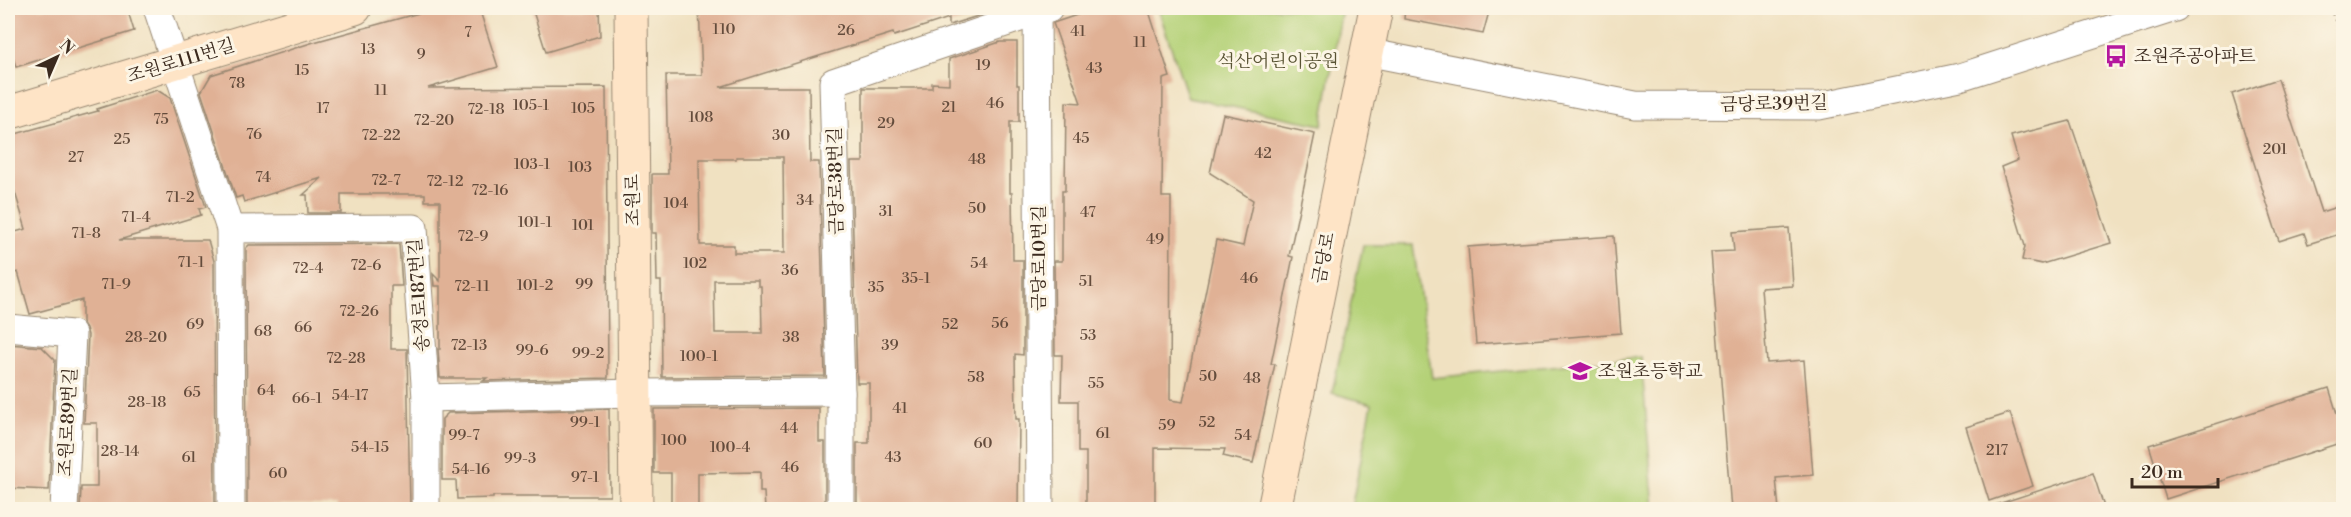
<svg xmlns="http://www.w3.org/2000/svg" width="2351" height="517" viewBox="0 0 2351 517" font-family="'Libre Bodoni','Noto Serif KR',serif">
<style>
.green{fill:#b4d177;stroke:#787e4a;stroke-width:1.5}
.building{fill:#e0b195;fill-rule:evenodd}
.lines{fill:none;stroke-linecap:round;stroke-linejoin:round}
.street-casing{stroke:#968670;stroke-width:29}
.secondary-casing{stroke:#968670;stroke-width:35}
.path{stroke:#968670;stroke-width:4;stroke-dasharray:1.5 4.5;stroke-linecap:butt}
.street{stroke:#fff;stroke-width:27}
.secondary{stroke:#fee4c6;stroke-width:33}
.labels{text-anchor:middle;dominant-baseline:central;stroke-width:6;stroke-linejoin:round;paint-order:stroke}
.number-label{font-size:15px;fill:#644c3c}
.poi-label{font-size:18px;fill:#3b2a1e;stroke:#fcf5e5;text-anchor:start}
.street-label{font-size:18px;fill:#3b2a1e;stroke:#fcf5e5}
.park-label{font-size:18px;fill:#595434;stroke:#fcf5e5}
</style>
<rect width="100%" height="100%" fill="#fcf5e5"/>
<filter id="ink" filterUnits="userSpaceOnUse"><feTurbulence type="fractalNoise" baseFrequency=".0167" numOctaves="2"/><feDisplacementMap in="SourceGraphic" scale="12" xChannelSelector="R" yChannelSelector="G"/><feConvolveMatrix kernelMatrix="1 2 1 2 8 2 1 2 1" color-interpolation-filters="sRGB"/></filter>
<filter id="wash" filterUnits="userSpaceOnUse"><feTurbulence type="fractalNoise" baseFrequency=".008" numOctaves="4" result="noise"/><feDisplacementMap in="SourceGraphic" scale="24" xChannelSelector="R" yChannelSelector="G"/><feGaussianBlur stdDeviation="1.35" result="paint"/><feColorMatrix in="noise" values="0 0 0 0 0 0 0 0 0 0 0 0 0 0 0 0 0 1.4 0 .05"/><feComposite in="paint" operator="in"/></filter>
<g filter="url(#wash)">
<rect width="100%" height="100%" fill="#f0e1c1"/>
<g class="green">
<polygon points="1158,8 1342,8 1322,125 1188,98"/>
<polygon points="1363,245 1413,245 1432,378 1641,357 1654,509 1351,509 1372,404 1332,393"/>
</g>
<g id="blocks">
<g class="building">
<polygon points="8,8 127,8 134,31 16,67 8,41"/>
<polygon points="437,8 479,8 498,67 428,88 606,87 608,378 483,381 487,378 440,378 438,349 440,349 440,286 434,286 433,274 440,281 440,201 425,201 425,194 341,194 341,213 308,213 307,195 303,195 322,178 244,202 242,196 236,198 201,92 211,75 314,42"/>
<polygon points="532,8 599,8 600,36 546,52"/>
<path d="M699 8H978L981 15 949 25V18L894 36 893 33 720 87H809L810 162H819L825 376 662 377 661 281H657L656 233H652V174H668L666 75H702ZM736 157H783L784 253H734V245H700L699 159H736ZM714 280H758V286H761L762 333H715Z"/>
<polygon points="1098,8 1148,8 1170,77 1163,79 1162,197 1171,197 1170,400 1183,402 1216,240 1243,246 1253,200 1210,173 1223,114 1315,134 1289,256 1293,257 1271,364 1275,364 1253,463 1223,456 1225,449 1155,448 1155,510 1086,510 1086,452 1078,452 1078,401 1061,401 1062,355 1055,355 1054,261 1062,261 1062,191 1065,191 1066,102 1081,103 1053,23"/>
<polygon points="1405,8 1490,8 1483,34 1404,19"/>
<polygon points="1000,42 1017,42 1017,85 1019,85 1019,122 1010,122 1010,193 1012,193 1013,260 1023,260 1023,355 1015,354 1016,419 1019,419 1018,510 857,510 857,443 869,443 869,383 857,383 851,162 863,162 863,88 932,88 932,83 949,84 949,59"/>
<polygon points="2278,79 2321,212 2343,205 2343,233 2308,244 2304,233 2279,241 2232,94"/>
<polygon points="157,90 170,98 206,207 199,209 201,215 119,240 208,240 214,261 215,510 80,510 81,487 97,487 97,423 84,423 88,335 86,328 82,322 82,300 30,314 18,272 8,275 8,234 26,229 8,169 8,136 98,111 97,109"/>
<polygon points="2070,121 2111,243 2042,264 2022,260 2025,246 2001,167 2018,160 2011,136"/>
<polygon points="1789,228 1793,286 1761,288 1767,363 1804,360 1813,475 1776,478 1779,510 1731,510 1711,252 1734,251 1732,232"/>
<polygon points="1614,236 1621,333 1476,344 1468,247"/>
<polygon points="399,244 402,286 391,286 391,349 407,349 410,508 337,509 337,505 247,505 246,248 249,245"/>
<polygon points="8,344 42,347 55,360 49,490 8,488"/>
<polygon points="2329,388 2343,433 2343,442 2166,499 2149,445"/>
<polygon points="819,408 819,442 825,442 825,510 765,510 764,492 760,492 760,472 698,473 698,510 671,510 671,473 654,473 654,409"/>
<polygon points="609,409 610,496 493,496 493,498 457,499 456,480 442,480 442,419 448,413"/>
<polygon points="2010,413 2033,486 1989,501 1966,427"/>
<polygon points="2093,473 2105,510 1996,510 1995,505"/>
</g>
</g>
</g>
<g filter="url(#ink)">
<use href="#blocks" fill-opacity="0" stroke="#968670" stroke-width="1.5"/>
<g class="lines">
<g class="street-casing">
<g id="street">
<polyline points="157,8 230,229 231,510"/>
<polyline points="1037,8 1040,510"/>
<polyline points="1366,52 1635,105 1819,106 1960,77 2175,8"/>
<polyline points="230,229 414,228 426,398 426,510"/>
<polyline points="8,328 72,334 64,510"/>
<polyline points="426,398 635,393 841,392"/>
<polyline points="841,510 841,392 833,82 1049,8"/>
</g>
</g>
<g class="secondary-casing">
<g id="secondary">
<polyline points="631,8 636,510"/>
<polyline points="8,113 355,8"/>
<polyline points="1274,510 1376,8"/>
</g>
</g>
<polyline class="path" points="2331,8 2344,41"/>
<use href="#street" class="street"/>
<use href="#secondary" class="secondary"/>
</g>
</g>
<defs>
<g id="bus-bare" transform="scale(1.8)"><path d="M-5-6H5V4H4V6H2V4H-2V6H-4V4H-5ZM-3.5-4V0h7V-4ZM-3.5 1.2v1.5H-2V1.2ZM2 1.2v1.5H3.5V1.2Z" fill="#b5179e" stroke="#fcf5e5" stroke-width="2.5" paint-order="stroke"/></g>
<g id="school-bare" transform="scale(1.8)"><path d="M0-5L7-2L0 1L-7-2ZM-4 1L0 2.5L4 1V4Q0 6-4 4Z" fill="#b5179e" stroke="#fcf5e5" stroke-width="2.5" paint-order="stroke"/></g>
</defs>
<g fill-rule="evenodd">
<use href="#bus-bare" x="2116" y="56"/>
<use href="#school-bare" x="1580" y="371"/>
</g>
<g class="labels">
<g class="number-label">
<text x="724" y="29">110</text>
<text x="846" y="30">26</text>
<text x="1078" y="31">41</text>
<text x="468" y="32">7</text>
<text x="1140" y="42">11</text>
<text x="368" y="49">13</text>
<text x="421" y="54">9</text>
<text x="983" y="65">19</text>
<text x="1094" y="68">43</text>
<text x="302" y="70">15</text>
<text x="237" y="83">78</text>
<text x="381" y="90">11</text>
<text x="995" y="103">46</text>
<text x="531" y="105">105-1</text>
<text x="949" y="107">21</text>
<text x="323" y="108">17</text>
<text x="583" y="108">105</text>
<text x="486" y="109">72-18</text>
<text x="701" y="117">108</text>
<text x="161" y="119">75</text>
<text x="434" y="120">72-20</text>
<text x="886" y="123">29</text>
<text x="254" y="134">76</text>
<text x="381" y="135">72-22</text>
<text x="781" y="135">30</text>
<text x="1081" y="138">45</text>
<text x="122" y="139">25</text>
<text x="2275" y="149">201</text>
<text x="1263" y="153">42</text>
<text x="76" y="157">27</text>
<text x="977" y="159">48</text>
<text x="532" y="164">103-1</text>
<text x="580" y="167">103</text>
<text x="263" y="177">74</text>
<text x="386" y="180">72-7</text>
<text x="445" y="181">72-12</text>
<text x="490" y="190">72-16</text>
<text x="180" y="197">71-2</text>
<text x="805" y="200">34</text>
<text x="676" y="203">104</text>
<text x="977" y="208">50</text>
<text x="886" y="211">31</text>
<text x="1088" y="212">47</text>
<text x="136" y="217">71-4</text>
<text x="535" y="222">101-1</text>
<text x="583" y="225">101</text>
<text x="86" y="233">71-8</text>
<text x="473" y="236">72-9</text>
<text x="1155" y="239">49</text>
<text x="191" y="262">71-1</text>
<text x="695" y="263">102</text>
<text x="979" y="263">54</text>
<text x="366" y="265">72-6</text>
<text x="308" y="268">72-4</text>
<text x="790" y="270">36</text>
<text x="916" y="278">35-1</text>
<text x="1249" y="278">46</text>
<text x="1086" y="281">51</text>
<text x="116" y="284">71-9</text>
<text x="584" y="284">99</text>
<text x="535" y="285">101-2</text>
<text x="472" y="286">72-11</text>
<text x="876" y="287">35</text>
<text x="359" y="311">72-26</text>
<text x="1000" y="323">56</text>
<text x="195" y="324">69</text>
<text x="950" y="324">52</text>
<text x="303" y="327">66</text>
<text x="263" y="331">68</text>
<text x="1088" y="335">53</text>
<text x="146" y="337">28-20</text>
<text x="791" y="337">38</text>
<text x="469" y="345">72-13</text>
<text x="890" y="345">39</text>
<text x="532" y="350">99-6</text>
<text x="588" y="353">99-2</text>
<text x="699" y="356">100-1</text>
<text x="346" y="358">72-28</text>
<text x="1208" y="376">50</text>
<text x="976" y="377">58</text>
<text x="1252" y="378">48</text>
<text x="1096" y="383">55</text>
<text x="266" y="390">64</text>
<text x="192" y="392">65</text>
<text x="350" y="395">54-17</text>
<text x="307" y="398">66-1</text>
<text x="147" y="402">28-18</text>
<text x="900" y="408">41</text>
<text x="585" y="422">99-1</text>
<text x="1207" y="422">52</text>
<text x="1167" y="425">59</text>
<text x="789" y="428">44</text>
<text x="1103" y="433">61</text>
<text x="464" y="435">99-7</text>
<text x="1243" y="435">54</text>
<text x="674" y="440">100</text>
<text x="983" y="443">60</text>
<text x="370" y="447">54-15</text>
<text x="730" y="447">100-4</text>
<text x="1997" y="450">217</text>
<text x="120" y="451">28-14</text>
<text x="189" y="457">61</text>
<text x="893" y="457">43</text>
<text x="520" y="458">99-3</text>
<text x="790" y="467">46</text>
<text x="471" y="469">54-16</text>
<text x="278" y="473">60</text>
<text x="585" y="477">97-1</text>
</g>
<g class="poi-label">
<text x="2134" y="56">조원주공아파트</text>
<text x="1598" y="371">조원초등학교</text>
</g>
<g class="street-label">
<text transform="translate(181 61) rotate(-17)">조원로111번길</text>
<text transform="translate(1774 104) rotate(-1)">금당로39번길</text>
<text transform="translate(836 181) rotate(-91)">금당로38번길</text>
<text transform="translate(633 200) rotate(-91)">조원로</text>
<text transform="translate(1039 258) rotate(-90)">금당로10번길</text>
<text transform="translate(1324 258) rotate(-79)">금당로</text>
<text transform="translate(419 295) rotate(-94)">송정로187번길</text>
<text transform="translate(68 422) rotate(-87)">조원로89번길</text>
</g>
<g class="park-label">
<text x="1278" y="61">석산어린이공원</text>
</g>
</g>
<rect width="2351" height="517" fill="none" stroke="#fcf5e5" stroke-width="30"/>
<g transform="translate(57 57) rotate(44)" stroke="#fcf5e5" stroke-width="4.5" paint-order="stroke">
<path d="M0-4.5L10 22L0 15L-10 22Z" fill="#3b2a1e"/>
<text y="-9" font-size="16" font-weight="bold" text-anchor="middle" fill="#3b2a1e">N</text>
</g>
<path d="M2132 478v9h86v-9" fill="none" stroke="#3b2a1e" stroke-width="3"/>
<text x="2141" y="478" font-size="18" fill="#3b2a1e" stroke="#fcf5e5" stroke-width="4.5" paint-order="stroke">20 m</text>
</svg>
